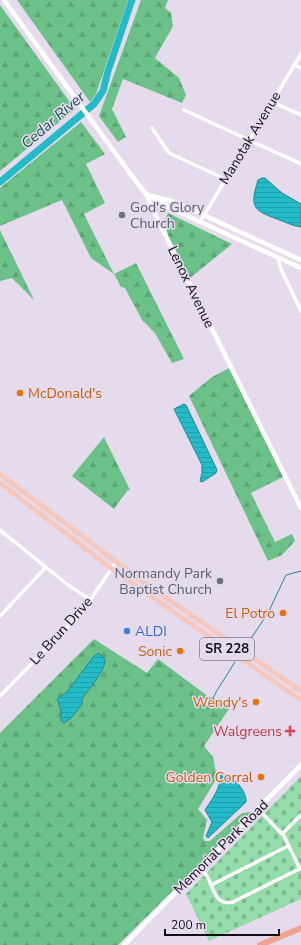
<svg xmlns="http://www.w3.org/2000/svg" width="301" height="945" viewBox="0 0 301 945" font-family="'Nunito Sans',sans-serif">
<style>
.forest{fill:url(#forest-firs);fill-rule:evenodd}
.cemetery{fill:url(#cemetery-stones)}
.water{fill:url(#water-rules);stroke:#1f8893}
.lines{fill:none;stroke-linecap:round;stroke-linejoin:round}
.stream{stroke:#1f8893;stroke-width:1}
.river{stroke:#24bbc9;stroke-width:7}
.street{stroke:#fff;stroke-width:3.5}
.secondary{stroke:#fff;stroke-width:4.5}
.primary{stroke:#f6c8bd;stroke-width:5}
.highway{stroke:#f0a391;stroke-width:6}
.worship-dot{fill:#6b7280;stroke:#e5dbed;stroke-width:1.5}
.food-dot{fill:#e8710a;stroke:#e5dbed;stroke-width:1.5}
.shop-dot{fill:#3f7fe0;stroke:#e5dbed;stroke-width:1.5}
.health-dot{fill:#e0444e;stroke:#e5dbed;stroke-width:1.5}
.labels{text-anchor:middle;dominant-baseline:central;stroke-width:3;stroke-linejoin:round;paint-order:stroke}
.shield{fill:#e5dbed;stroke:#524d56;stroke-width:1}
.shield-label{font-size:13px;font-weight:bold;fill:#131015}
.street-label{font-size:14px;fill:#131015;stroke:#e5dbed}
.worship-label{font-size:14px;fill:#5b616d;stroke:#e5dbed;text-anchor:start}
.food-label{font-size:14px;fill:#c56008;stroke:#e5dbed;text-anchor:end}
.shop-label{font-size:14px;fill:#366cbe;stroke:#e5dbed;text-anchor:start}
.health-label{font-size:14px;fill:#be3a42;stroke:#e5dbed;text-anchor:end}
.water-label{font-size:15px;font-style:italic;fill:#165157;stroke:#e5dbed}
</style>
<defs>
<pattern id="forest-firs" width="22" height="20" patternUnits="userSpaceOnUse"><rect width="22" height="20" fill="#6cc188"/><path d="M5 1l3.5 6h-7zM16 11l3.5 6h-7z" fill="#5da574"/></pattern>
<pattern id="cemetery-stones" width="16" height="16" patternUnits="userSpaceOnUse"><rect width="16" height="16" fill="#94ddaa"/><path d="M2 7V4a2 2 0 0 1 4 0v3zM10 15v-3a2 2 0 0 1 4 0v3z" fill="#7fbd91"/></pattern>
<pattern id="water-rules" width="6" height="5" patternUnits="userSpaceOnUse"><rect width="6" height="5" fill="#24bbc9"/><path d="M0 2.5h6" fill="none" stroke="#20a0ac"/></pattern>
</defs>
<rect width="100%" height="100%" fill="#e5dbed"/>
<g class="forest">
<polygon points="17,0 128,0 96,94 90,102"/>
<polygon points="141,0 168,0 165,8 171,13 173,26 155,58 179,78 186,95 182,103 123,79 112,109 126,137 118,142 99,116"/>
<polygon points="0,5 75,109 0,171"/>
<polygon points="81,122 105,154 86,164 105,203 84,214 114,274 136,263 184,359 172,363 155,333 142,320 125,288 121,287 114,274 91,258 62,200 0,226 0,188"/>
<polygon points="168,213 232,244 190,278 168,236 165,221"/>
<polygon points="0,230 34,300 12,278 0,281"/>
<polygon points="229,368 283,477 251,493 275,542 292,534 295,541 282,555 268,561 189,396 212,377"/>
<polygon points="104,437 130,490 127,491 114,509 72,476"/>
<path d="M94 639 147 673 158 659 209 697 214 698 229 709 204 746 213 757 217 778 198 809 207 820 203 838 205 841H210L242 813 252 812 118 945H0V733ZM104 667 82 699 61 721V710L57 699Z"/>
</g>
<polygon class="cemetery" points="301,776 301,899 209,941 186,894"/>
<g class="water">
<path d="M262 178H265L282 193 301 204V227C293 226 285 222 277 219 252 210 250 206 258 180Z"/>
<polygon points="184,404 186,405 217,470 216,473 202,482 200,481 202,473 202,465 174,409"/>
<path d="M98 653C101 655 104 657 105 660 106 670 87 691 82 699V704L72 717 64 723 61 721V710L57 699 67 692 94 656Z"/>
<path d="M221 774C232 774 247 791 246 802L208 838 206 836 212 822 205 810C212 800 221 787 221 774Z"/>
</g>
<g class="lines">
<g class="stream">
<polyline points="246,646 268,613 286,575 301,571"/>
<polyline points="208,709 216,692 235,662"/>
</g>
<polyline class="river" points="0,182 94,104 103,91 108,71 132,0"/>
<g class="street">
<polyline points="294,65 301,68"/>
<polyline points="272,102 301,115"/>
<polyline points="184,110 301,164"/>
<polyline points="152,128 169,153 225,179"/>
<polyline points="200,222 301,54"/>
<polyline points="278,257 280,267 301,311"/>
<polyline points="0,530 68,585 91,600"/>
<polyline points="0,616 46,567"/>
<polyline points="0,696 82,612 116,562"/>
<polyline points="258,809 284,836 300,869"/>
<polyline points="282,834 301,815"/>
<path d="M200 868C203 871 206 874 208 878 214 890 216 906 233 902L301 868"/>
<polyline points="211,885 288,846"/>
</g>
<g class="secondary">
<polyline points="4,0 129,172 146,194 153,210 301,508"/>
<polyline points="146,194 172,209 301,268"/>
<polyline points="152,196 175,202 301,260"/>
<polyline points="124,945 301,765"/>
</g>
<g class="primary">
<polyline points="0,474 139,579 301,691"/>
<polyline points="0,483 112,569 301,700"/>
</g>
<polyline class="highway" points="260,945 301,928"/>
</g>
<g class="worship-dot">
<circle cx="122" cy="215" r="4"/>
<circle cx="220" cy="581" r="4"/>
</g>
<g class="food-dot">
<circle cx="20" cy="393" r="4"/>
<circle cx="283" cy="613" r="4"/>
<circle cx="180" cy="651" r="4"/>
<circle cx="256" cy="702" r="4"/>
<circle cx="261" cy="777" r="4"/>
</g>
<circle class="shop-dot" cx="127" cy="631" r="4"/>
<path class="health-dot" d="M288 725h4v4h4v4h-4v4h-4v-4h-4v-4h4z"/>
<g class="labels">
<rect class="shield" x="200" y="638" width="54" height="22" rx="3"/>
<g class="shield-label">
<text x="227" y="649">SR 228</text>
</g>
<g class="street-label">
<text transform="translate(250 138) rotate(-59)">Manotak Avenue</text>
<text transform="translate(191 287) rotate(64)">Lenox Avenue</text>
<text transform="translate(61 631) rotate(-48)">Le Brun Drive</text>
<text transform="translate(221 847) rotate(-45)">Memorial Park Road</text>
</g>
<g class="worship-label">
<text x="130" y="207">God's Glory<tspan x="130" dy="16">Church</tspan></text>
<text x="212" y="573" text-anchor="end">Normandy Park<tspan x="212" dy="16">Baptist Church</tspan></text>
</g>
<g class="food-label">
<text x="28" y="393" text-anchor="start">McDonald's</text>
<text x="275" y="613">El Potro</text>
<text x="172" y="651">Sonic</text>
<text x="248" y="702">Wendy's</text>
<text x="253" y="777">Golden Corral</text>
</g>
<g class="shop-label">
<text x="135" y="631">ALDI</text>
</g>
<g class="health-label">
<text x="282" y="731">Walgreens</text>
</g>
<g class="water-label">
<text transform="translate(53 120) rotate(-41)">Cedar River</text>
</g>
</g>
<path d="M165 929v6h114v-6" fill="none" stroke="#131015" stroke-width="2"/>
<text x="171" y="929" font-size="12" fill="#131015" stroke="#e5dbed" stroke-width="3" paint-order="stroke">200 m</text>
</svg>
